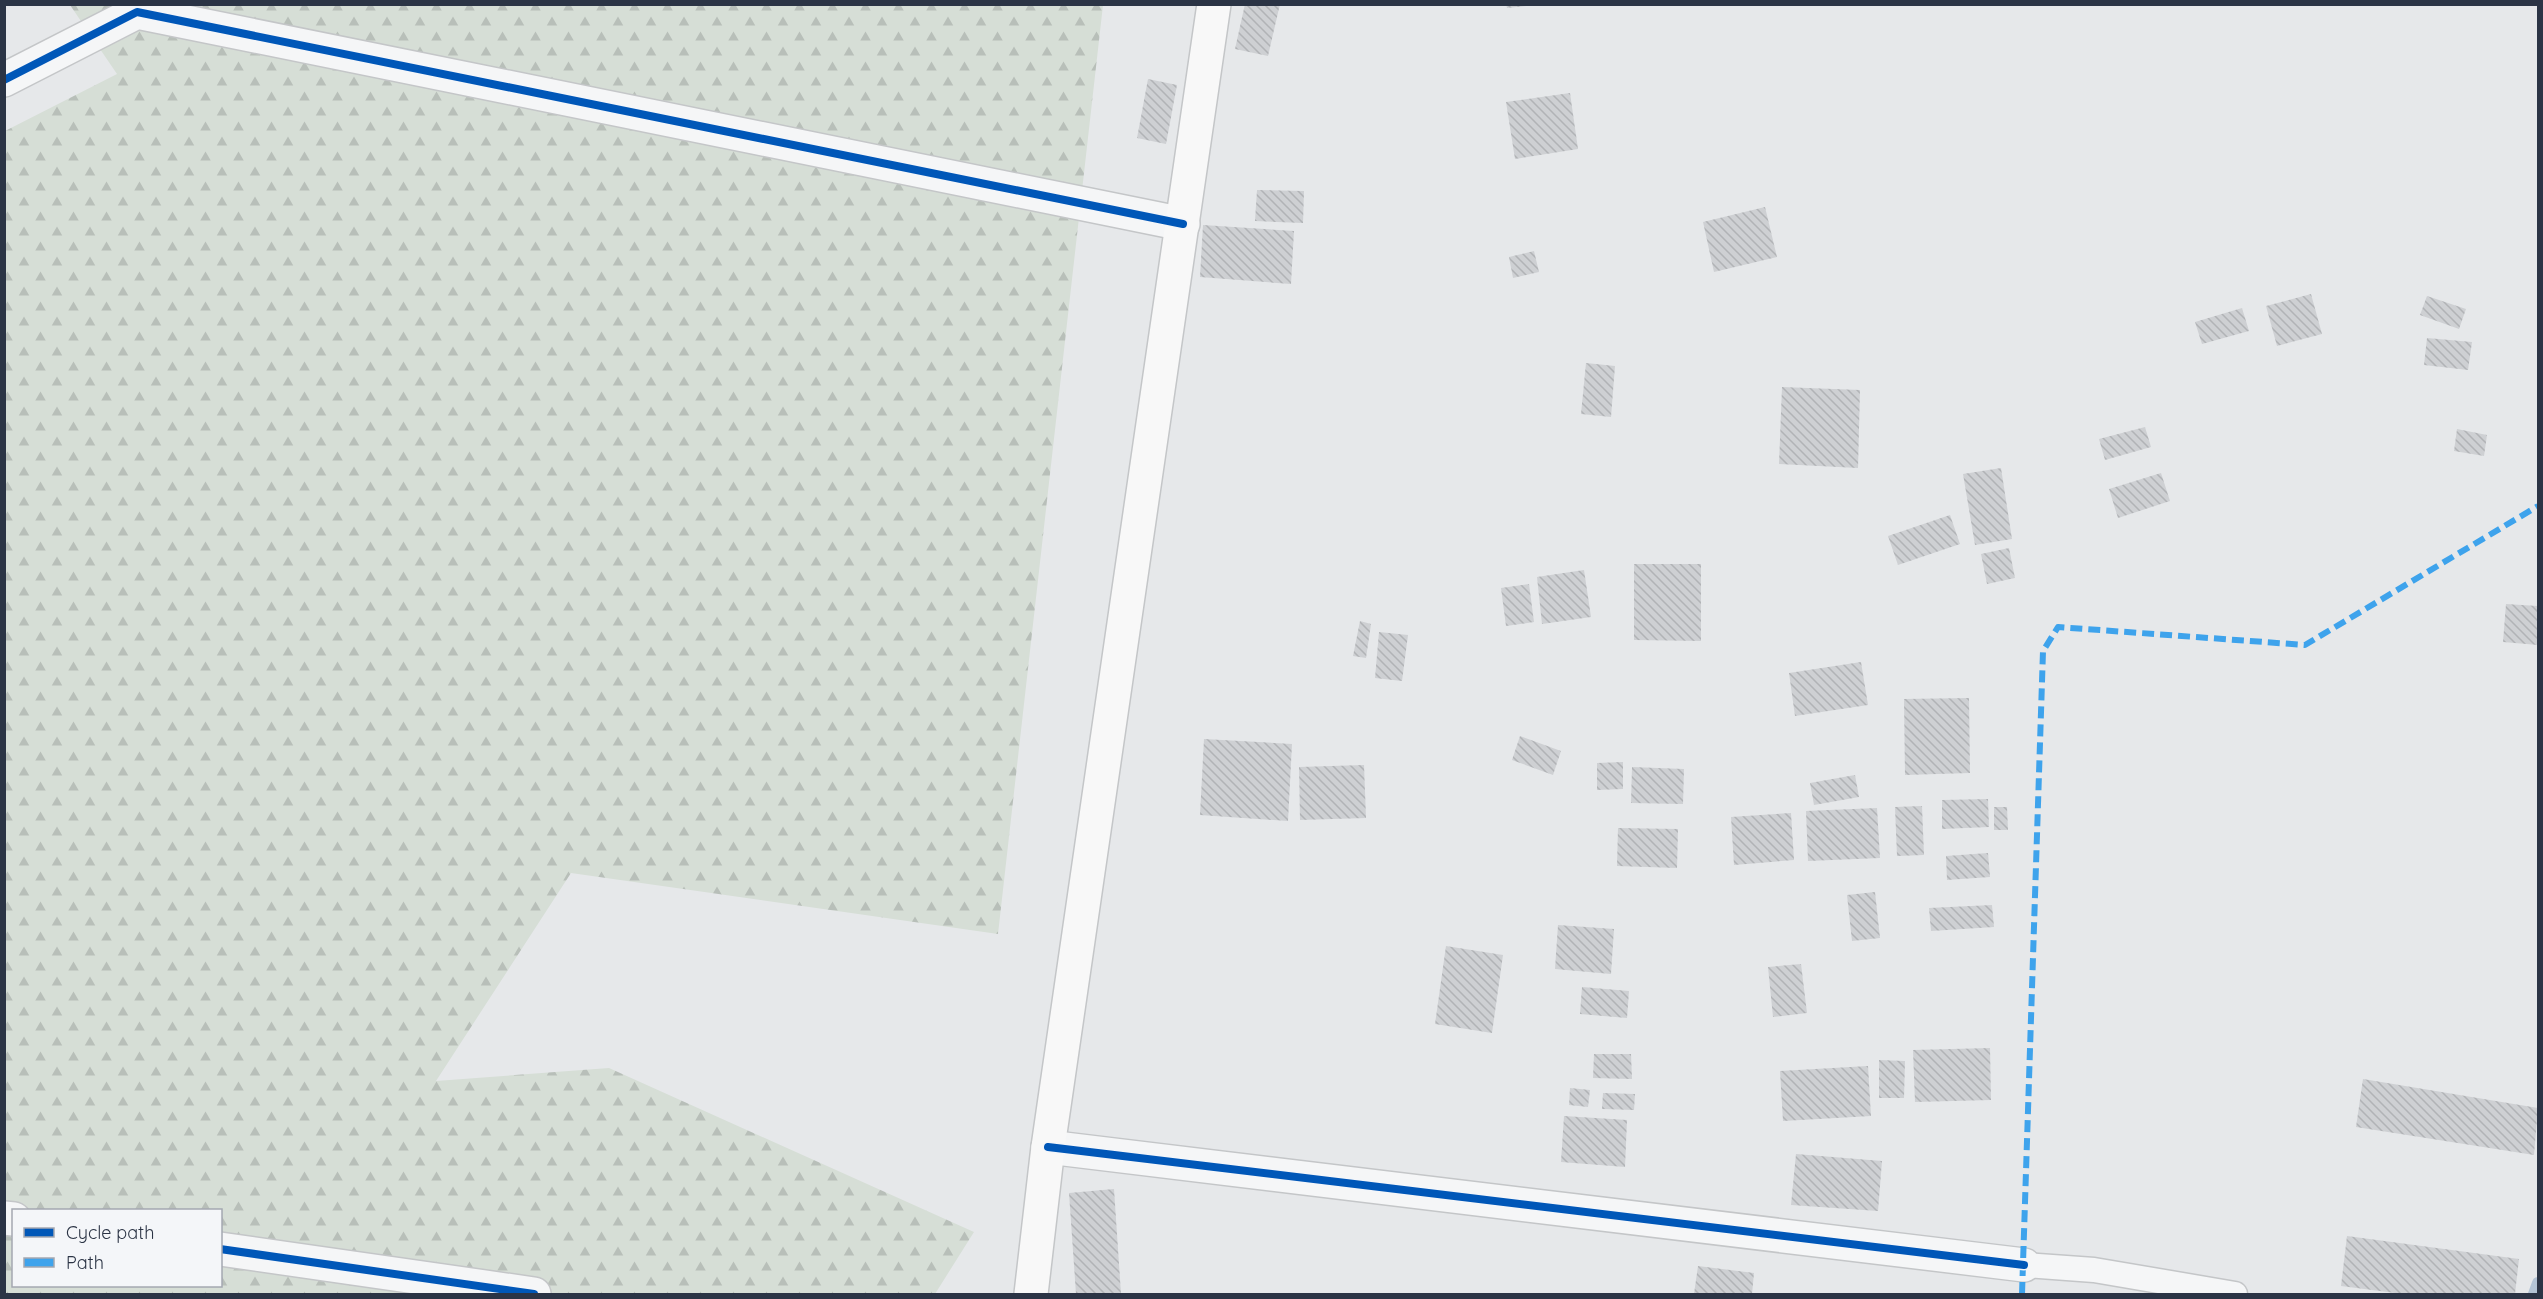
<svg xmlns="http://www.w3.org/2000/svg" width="2543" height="1299" viewBox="0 0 2543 1299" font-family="Quicksand,sans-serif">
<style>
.forest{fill:url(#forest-firs);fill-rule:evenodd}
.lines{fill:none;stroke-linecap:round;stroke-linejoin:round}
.stream{stroke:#b4c4d5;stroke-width:12}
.building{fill:url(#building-back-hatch)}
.lane-casing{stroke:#c4c6c8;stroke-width:27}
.street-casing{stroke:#c4c6c8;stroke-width:36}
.secondary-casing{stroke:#c4c6c8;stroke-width:36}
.lane{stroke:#f5f6f7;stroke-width:24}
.street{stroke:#f5f6f7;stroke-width:33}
.secondary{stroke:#f8f8f8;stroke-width:33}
.quiet{stroke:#3ea3ec;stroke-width:6;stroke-dasharray:12 6;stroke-linecap:butt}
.cycleway-casing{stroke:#f4f6f9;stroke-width:11}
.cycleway{stroke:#0057b8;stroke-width:8}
</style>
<defs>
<pattern id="forest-firs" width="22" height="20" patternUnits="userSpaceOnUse" patternTransform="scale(1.5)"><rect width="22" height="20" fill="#d6ded6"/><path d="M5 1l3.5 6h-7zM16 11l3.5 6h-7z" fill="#b8bfb9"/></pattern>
<pattern id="building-back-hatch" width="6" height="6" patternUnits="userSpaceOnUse" patternTransform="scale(1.5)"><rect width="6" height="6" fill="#ced0d3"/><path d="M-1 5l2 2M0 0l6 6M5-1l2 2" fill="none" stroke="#b1b3b6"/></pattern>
</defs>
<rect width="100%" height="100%" fill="#e6e8ea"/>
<path class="forest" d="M70 5H1103L998 934 571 873 436 1081 609 1068 974 1232 935 1294H5V131L117 74ZM14 1210H220V1286H14Z"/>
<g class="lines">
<polyline class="stream" points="2534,1294 2538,1283"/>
</g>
<g class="building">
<polygon points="1245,4 1280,4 1268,56 1235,49"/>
<polygon points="1506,4 1525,4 1526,6 1507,8"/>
<polygon points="1148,79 1177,85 1166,144 1137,138"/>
<polygon points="1570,93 1578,149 1515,159 1506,102"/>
<polygon points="1257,190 1304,191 1303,223 1255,221"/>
<polygon points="1765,207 1777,257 1714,272 1703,222"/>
<polygon points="1203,225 1294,231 1291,284 1200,277"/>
<polygon points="1534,251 1539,272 1513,278 1509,257"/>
<polygon points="2311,294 2322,334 2277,346 2266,306"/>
<polygon points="2427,296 2466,309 2459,329 2420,315"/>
<polygon points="2242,308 2249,331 2202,344 2195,322"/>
<polygon points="2427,338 2472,342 2468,370 2424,365"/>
<polygon points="1586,363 1615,366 1611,417 1581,414"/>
<polygon points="1782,387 1860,390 1858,468 1779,464"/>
<polygon points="2145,427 2151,447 2105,460 2099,439"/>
<polygon points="2457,429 2487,435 2484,456 2454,451"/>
<polygon points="2001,468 2012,539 1975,545 1963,474"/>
<polygon points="2161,473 2170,501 2118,518 2109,489"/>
<polygon points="1950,515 1960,544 1898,565 1888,536"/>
<polygon points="2009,548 2015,578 1987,584 1981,554"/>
<polygon points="1634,564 1701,564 1701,641 1634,640"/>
<polygon points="1584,570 1591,617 1542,624 1537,577"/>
<polygon points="1529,584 1534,622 1506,626 1501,588"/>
<polygon points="2506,604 2538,606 2538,645 2503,642"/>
<polygon points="1360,621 1371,624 1366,658 1353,656"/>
<polygon points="1379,632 1408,635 1402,681 1375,678"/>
<polygon points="1861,662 1868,705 1795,716 1789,673"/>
<polygon points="1969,698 1970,773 1905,775 1904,699"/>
<polygon points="1520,736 1561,751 1553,775 1512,760"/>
<polygon points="1204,739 1292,744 1288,821 1200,815"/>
<polygon points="1623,762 1623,789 1597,790 1597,763"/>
<polygon points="1364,765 1366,818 1300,820 1299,767"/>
<polygon points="1632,767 1684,769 1683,804 1631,803"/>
<polygon points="1855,775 1859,797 1814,805 1810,783"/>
<polygon points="1988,799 1989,827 1942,829 1942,800"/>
<polygon points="1922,806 1924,855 1897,856 1895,807"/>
<polygon points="1994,807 2007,807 2008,830 1994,830"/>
<polygon points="1877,808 1880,858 1808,861 1806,811"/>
<polygon points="1791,813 1794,860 1734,865 1731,817"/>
<polygon points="1618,828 1678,829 1677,868 1617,866"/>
<polygon points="1988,853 1990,877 1947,880 1946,856"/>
<polygon points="1875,892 1880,938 1852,941 1847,895"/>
<polygon points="1992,905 1994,927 1931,931 1929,908"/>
<polygon points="1558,925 1614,929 1611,974 1555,969"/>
<polygon points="1446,946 1503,955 1492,1033 1435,1024"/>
<polygon points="1801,964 1807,1013 1773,1017 1768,967"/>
<polygon points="1582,987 1629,991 1627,1018 1580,1014"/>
<polygon points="1990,1048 1991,1100 1915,1102 1913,1050"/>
<polygon points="1594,1054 1631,1054 1632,1079 1593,1078"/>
<polygon points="1879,1060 1905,1061 1904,1098 1879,1098"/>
<polygon points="1868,1066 1871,1116 1783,1121 1780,1071"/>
<polygon points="2363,1079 2538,1108 2534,1155 2356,1127"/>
<polygon points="1570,1088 1590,1090 1588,1107 1569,1105"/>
<polygon points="1603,1093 1635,1094 1634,1110 1602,1109"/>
<polygon points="1564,1116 1627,1120 1625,1167 1561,1162"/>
<polygon points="1796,1154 1882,1161 1878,1211 1791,1205"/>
<polygon points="1114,1189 1121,1294 1076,1294 1069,1193"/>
<polygon points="2347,1236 2519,1259 2515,1294 2403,1294 2341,1286"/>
<polygon points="1698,1266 1754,1273 1752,1294 1694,1294"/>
</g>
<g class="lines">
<g class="lane-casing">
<polyline id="lane" points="2024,1265 2094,1270 2235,1294"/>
</g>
<g class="street-casing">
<g id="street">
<polyline points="4,80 137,12 1183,224"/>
<polyline points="1048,1147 2024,1265"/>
<polyline points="4,1218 14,1219"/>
<polyline points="220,1249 534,1294"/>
</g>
</g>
<g class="secondary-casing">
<polyline id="secondary" points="1031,1294 1048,1147 1214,4"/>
</g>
<use href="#lane" class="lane"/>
<use href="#street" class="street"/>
<use href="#secondary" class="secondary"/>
<polyline class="quiet" points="2022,1294 2043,651 2058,627 2305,645 2538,506"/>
<g class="cycleway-casing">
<g id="cycleway">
<polyline points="4,80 137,12 1183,224"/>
<polyline points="1048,1147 2024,1265"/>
<polyline points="220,1249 534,1294"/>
</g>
</g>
<use href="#cycleway" class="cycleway"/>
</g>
<rect width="2543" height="1299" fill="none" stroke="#2b3445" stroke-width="12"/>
<rect x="12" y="1209" width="210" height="78" fill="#f4f6f9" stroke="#a4a8b1" stroke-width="1.5"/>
<rect x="24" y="1228" width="30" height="9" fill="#0057b8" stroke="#a4a8b1" stroke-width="1.5"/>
<text x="66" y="1239" font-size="18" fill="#2b3445">Cycle path</text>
<rect x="24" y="1258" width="30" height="9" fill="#3ea3ec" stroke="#a4a8b1" stroke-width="1.5"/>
<text x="66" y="1269" font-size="18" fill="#2b3445">Path</text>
</svg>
